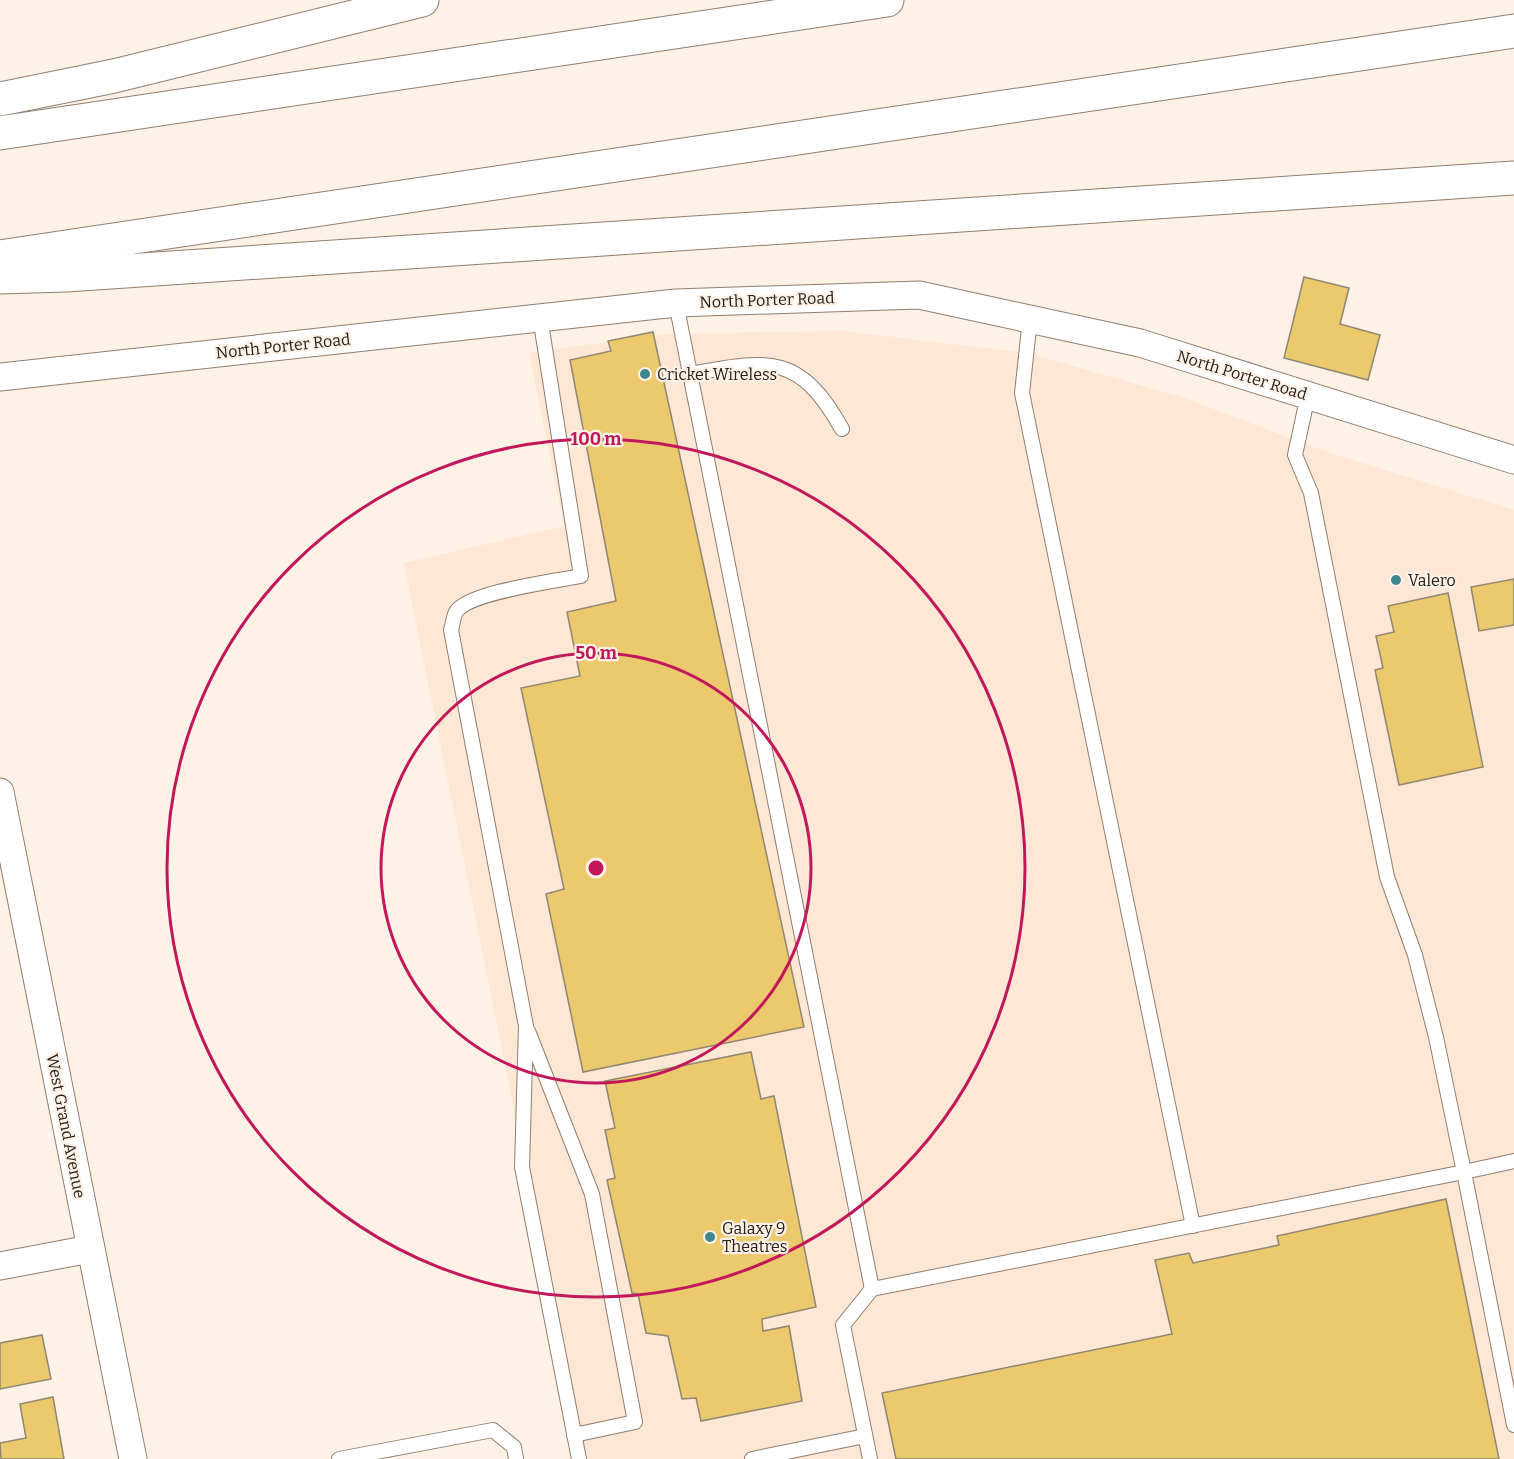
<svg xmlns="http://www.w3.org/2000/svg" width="1514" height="1459" viewBox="0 0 1514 1459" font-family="Bitter,serif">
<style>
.built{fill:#fee7d5}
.building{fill:#ebc96c;stroke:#8f8771;stroke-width:1.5}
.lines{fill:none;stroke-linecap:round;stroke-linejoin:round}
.lane-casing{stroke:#917d6d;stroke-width:16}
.street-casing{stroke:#917d6d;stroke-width:29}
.highway-casing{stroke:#917d6d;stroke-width:35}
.lane{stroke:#fff;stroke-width:14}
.street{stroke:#fff;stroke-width:27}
.highway{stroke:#fff;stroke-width:33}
.ring{fill:none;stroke:#c2185b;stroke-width:3}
.poi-dot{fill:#3f878c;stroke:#fef1e6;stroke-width:2}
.labels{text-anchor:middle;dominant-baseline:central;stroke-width:4.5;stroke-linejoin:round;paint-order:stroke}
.street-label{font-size:16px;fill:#28201a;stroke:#fef1e6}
.poi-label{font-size:16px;fill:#28201a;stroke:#fef1e6;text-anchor:start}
.centre{fill:#c2185b;stroke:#fef1e6;stroke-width:3}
.ring-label{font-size:18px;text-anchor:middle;font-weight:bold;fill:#c2185b;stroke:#fef1e6;stroke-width:4.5;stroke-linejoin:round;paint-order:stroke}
</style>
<rect width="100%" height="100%" fill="#fef1e6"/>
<polygon class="built" points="842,331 1027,353 1185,398 1324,451 1514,510 1514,1459 574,1459 511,1095 404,563 564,526 529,353 664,334"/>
<g class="building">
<polygon points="1304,277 1349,288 1340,324 1380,335 1368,380 1284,358"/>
<polygon points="653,332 804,1027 583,1072 546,894 564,889 521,688 580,676 567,612 616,601 570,360 611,351 608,341"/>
<polygon points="1514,579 1514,625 1479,631 1471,587"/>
<polygon points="1448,593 1483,767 1399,785 1375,670 1383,668 1376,636 1394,632 1388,606"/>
<polygon points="751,1052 761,1099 774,1096 816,1307 762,1319 763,1331 789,1326 802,1401 701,1421 696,1398 682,1399 668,1336 646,1333 638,1294 632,1293 607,1180 615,1178 605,1130 615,1128 605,1081"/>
<polygon points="1446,1199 1499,1459 896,1459 882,1393 1172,1334 1155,1260 1189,1253 1193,1263 1279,1245 1277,1236"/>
<polygon points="42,1335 51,1379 0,1389 0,1343"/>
<polygon points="53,1397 64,1459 1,1459 0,1443 26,1438 20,1404"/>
</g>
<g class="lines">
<g class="lane-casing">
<g id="lane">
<polyline points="676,303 872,1289 1464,1172 1514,1425"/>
<path d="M540 317 581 576C557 581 468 592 456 612 453 617 453 625 451 630L526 1026 522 1167 579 1459"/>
<polyline points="1030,319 1022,393 1193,1226"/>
<path d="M690 374C768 360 799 352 842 429"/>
<polyline points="1308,395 1295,455 1311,493 1387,877 1415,955 1436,1037 1464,1172 1514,1161"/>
<polyline points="528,1031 592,1194 635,1422 574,1435"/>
<polyline points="339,1459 493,1430 514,1447 516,1459"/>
<polyline points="752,1459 865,1436"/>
<polyline points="870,1459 843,1325 872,1289"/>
</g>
</g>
<g class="street-casing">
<g id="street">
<polyline points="0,377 676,303 919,295 1140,343 1514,460"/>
<polyline points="0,792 133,1459"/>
<polyline points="0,1266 90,1249"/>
</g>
</g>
<g class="highway-casing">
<g id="highway">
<polyline points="0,99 114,76 422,0"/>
<polyline points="0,133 887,0"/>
<polyline points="0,257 1514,31"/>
<polyline points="0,277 66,275 1514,178"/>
</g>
</g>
<use href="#lane" class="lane"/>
<use href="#street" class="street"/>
<use href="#highway" class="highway"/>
</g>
<g class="ring">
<circle cx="596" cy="868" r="215"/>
<circle cx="596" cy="868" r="429"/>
</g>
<g class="poi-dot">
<circle cx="645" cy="374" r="6"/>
<circle cx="1396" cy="580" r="6"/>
<circle cx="710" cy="1237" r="6"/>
</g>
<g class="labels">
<g class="street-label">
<text transform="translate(767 300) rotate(-2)">North Porter Road</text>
<text transform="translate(283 346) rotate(-6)">North Porter Road</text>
<text transform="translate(1242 375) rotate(17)">North Porter Road</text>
<text transform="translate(66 1126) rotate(79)">West Grand Avenue</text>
</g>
<g class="poi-label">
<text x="657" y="374">Cricket Wireless</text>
<text x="1408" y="580">Valero</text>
<text x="722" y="1228">Galaxy 9<tspan x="722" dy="18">Theatres</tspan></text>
</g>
</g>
<circle cx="596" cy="868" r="9" class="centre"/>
<g class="ring-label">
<text x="596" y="445">100 m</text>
<text x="596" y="659">50 m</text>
</g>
</svg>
